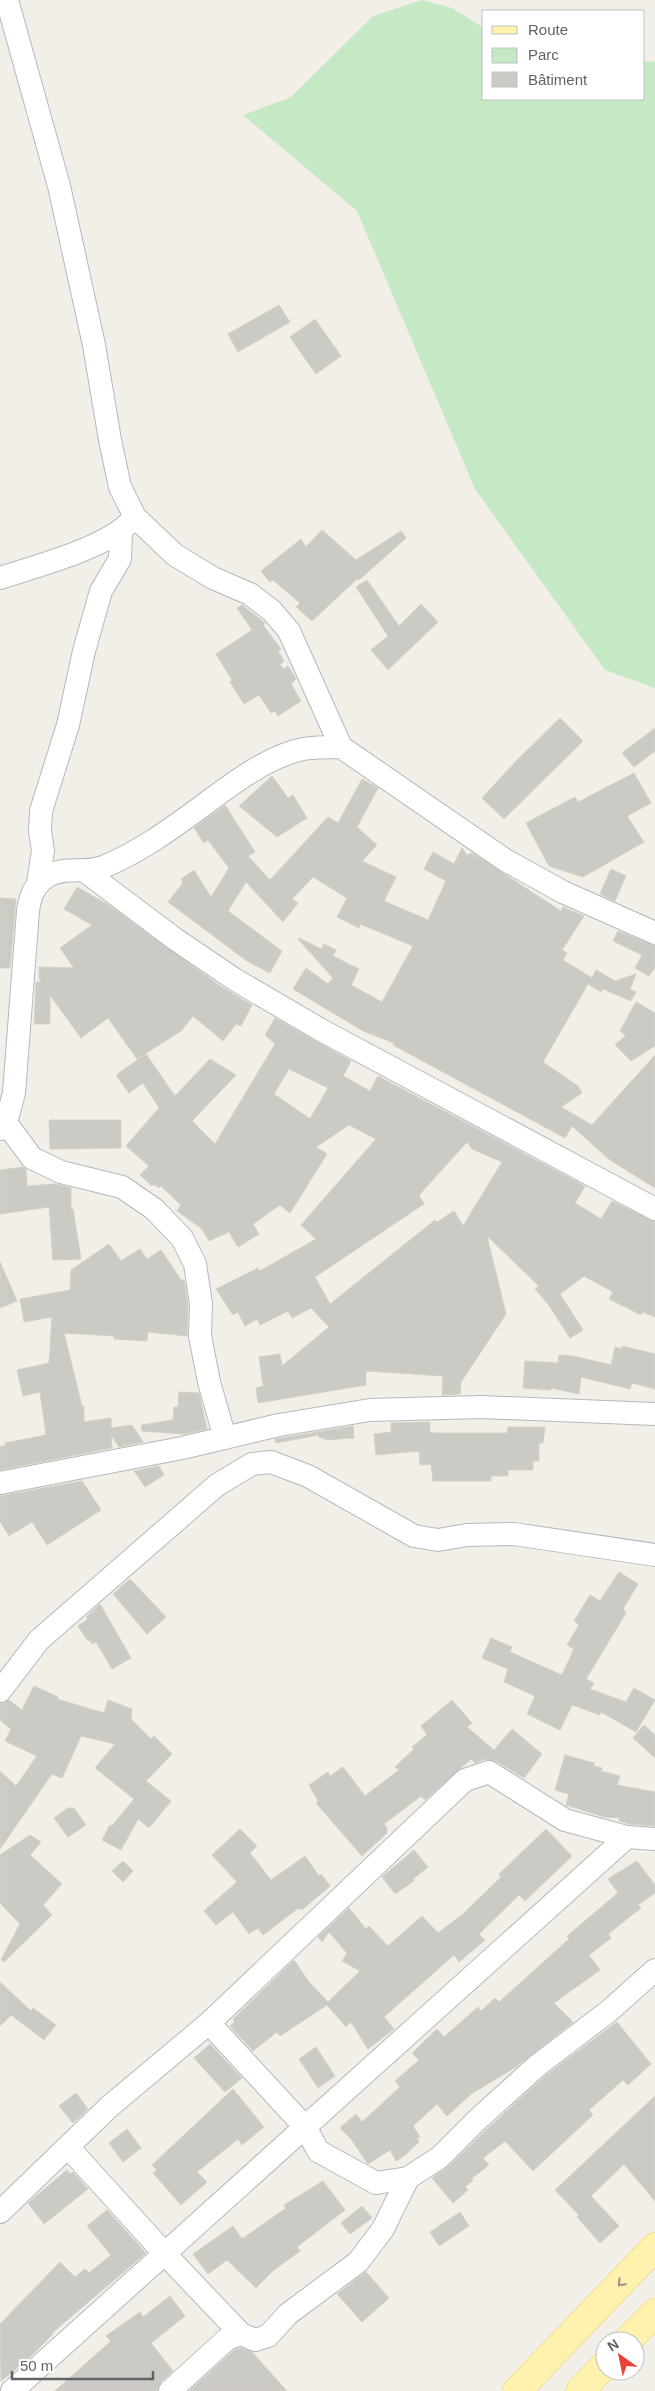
<svg xmlns="http://www.w3.org/2000/svg" width="655" height="2391" viewBox="0 0 655 2391" font-family="Helvetica,sans-serif">
<style>
.green{fill:#c5e8c5}
.building{fill:#cccac5;stroke:#d6d1c6;fill-rule:evenodd}
.lines{fill:none;stroke-linecap:round;stroke-linejoin:round}
.minor-casing{stroke:#b5b8bc;stroke-width:24}
.major-casing{stroke:#f2c960;stroke-width:29}
.minor{stroke:#fff;stroke-width:22}
.major{stroke:#fff2af;stroke-width:28}
.oneway{stroke:#979581}
</style>
<rect width="100%" height="100%" fill="#f1efe8"/>
<polygon class="green" points="422,0 452,8 484,28 484,99 644,99 644,61 655,62 655,688 605,670 475,489 357,211 243,115 291,97 373,16"/>
<g class="building">
<polygon points="279,305 290,322 238,352 228,334"/>
<polygon points="315,319 341,356 316,374 290,337"/>
<polygon points="322,530 356,560 401,531 406,538 359,580 357,579 312,621 296,607 300,603 273,580 270,582 261,571 301,539 306,547"/>
<polygon points="367,580 399,626 421,604 438,622 388,670 371,650 388,636 356,587"/>
<polygon points="242,605 265,623 263,625 281,649 278,651 284,661 280,665 284,669 288,666 296,679 291,684 301,701 278,716 275,711 271,713 259,695 244,704 230,682 232,680 216,654 252,630 237,608"/>
<polygon points="560,718 583,741 504,819 482,798 517,760"/>
<polygon points="655,728 655,751 634,767 622,753"/>
<polygon points="634,773 651,803 627,816 644,842 583,877 549,866 526,823 575,797 578,802"/>
<polygon points="272,776 288,798 293,795 307,818 277,837 239,806"/>
<polygon points="362,779 378,788 357,827 377,845 362,861 396,877 384,901 428,920 446,881 424,869 433,852 454,864 462,848 467,855 472,853 561,911 563,907 584,916 562,950 567,953 563,960 592,978 596,970 615,981 636,974 630,989 636,992 631,1001 603,989 601,992 588,984 543,1062 578,1086 582,1093 561,1107 592,1125 655,1055 655,1188 610,1160 572,1126 565,1138 393,1045 394,1043 363,1031 293,989 306,968 328,984 333,978 298,939 299,938 321,949 324,944 336,950 333,956 359,969 351,985 382,1002 413,946 360,924 359,928 337,917 347,898 313,877 292,899 298,903 283,922 246,882 228,911 282,951 270,973 247,961 168,902 183,883 181,879 194,870 211,897 229,868 208,840 204,843 194,828 225,805 255,852 248,856 270,880 328,817 338,823"/>
<polygon points="611,869 626,876 615,901 600,894"/>
<polygon points="77,887 107,904 220,986 252,1005 241,1026 236,1024 223,1041 193,1016 181,1031 137,1059 108,1018 81,1038 50,995 50,1024 34,1024 36,982 41,982 39,979 39,967 74,968 60,948 92,925 64,909"/>
<polygon points="0,898 16,899 10,968 0,968"/>
<polygon points="618,931 655,946 655,967 649,976 635,968 642,955 613,941"/>
<polygon points="636,1002 655,1013 655,1046 631,1061 615,1045 626,1035 620,1031"/>
<path d="M275 1018 351 1061 343 1076 370 1091 378 1076 585 1186 575 1203 601 1219 612 1201 655 1222V1317L642 1312 641 1315 609 1299 613 1292 584 1276 560 1294 583 1330 570 1338 548 1304 535 1289 539 1286 487 1236 506 1314 461 1382 460 1394 442 1395 443 1376 366 1371V1385L258 1403 256 1388 263 1386 259 1357 280 1354 282 1366 329 1327 311 1308 292 1318 288 1311 260 1325 257 1319 245 1326 238 1312 233 1315 216 1289 258 1268 260 1271 316 1239 301 1225 376 1139 349 1125 316 1147 327 1154 290 1213 280 1205 253 1224 259 1234 238 1247 229 1232 209 1241 201 1228 177 1211 181 1205 161 1186 159 1188 154 1184 152 1186 140 1175 149 1166 126 1146 159 1108 143 1083 129 1093 116 1075 146 1054 175 1096 210 1059 236 1075 192 1121 215 1144 275 1044 265 1035ZM289 1069 328 1088 310 1119 274 1094ZM467 1142 472 1149 502 1162 463 1226 454 1211 437 1222 435 1220 330 1304 315 1277 424 1204 419 1195Z"/>
<polygon points="49,1120 121,1120 121,1148 50,1149"/>
<polygon points="23,1167 26,1169 27,1186 55,1184 71,1188 71,1210 73,1209 81,1259 53,1260 49,1207 0,1214 0,1170"/>
<polygon points="109,1244 121,1261 140,1249 147,1259 161,1250 181,1280 184,1280 188,1305 187,1336 148,1332 147,1341 114,1339 114,1336 64,1333 82,1406 84,1406 84,1422 111,1418 111,1428 132,1425 143,1442 119,1447 111,1435 112,1448 0,1470 0,1447 6,1445 5,1443 46,1435 40,1392 23,1396 17,1370 49,1363 52,1317 24,1322 20,1299 70,1290 71,1270"/>
<polygon points="0,1262 17,1301 0,1308"/>
<polygon points="622,1346 655,1354 655,1389 632,1383 630,1389 581,1377 579,1394 551,1388 551,1390 523,1388 525,1361 558,1363 559,1355 573,1356 611,1365 615,1347 622,1349"/>
<polygon points="179,1392 199,1393 207,1429 184,1434 142,1431 141,1425 173,1420 174,1407 178,1407"/>
<polygon points="430,1422 430,1432 434,1433 507,1433 508,1427 545,1427 543,1443 539,1443 539,1461 533,1461 533,1470 508,1470 508,1476 491,1476 491,1481 433,1481 431,1464 420,1465 419,1451 376,1455 374,1434 391,1432 391,1423"/>
<polygon points="353,1426 354,1438 325,1440 325,1438 319,1438 319,1435 276,1443 275,1439"/>
<polygon points="159,1466 164,1475 145,1487 134,1471"/>
<polygon points="82,1481 101,1510 47,1545 32,1522 9,1536 0,1521 0,1496"/>
<polygon points="619,1572 638,1584 623,1609 626,1613 586,1679 594,1683 590,1689 626,1702 634,1688 655,1700 636,1732 601,1712 600,1715 578,1707 579,1703 577,1707 572,1705 560,1730 527,1714 535,1696 504,1682 508,1669 482,1658 491,1638 512,1647 510,1652 562,1675 574,1649 567,1645 579,1625 574,1621 590,1595 600,1601"/>
<polygon points="130,1579 166,1617 147,1634 113,1594"/>
<polygon points="100,1604 131,1658 112,1669 96,1642 92,1644 90,1640 88,1641 78,1626 88,1619 86,1617"/>
<polygon points="34,1686 58,1697 57,1699 104,1713 108,1700 132,1709 131,1719 151,1739 154,1736 172,1754 146,1781 171,1801 149,1828 138,1819 121,1850 102,1840 110,1825 112,1826 134,1799 95,1768 115,1744 81,1736 62,1778 52,1774 0,1849 0,1771 16,1786 37,1756 5,1741 11,1729 0,1720 0,1704 9,1700 22,1710"/>
<polygon points="452,1700 472,1723 467,1727 494,1750 512,1729 542,1754 524,1778 496,1761 485,1759 475,1763 471,1759 425,1800 421,1796 384,1824 387,1828 387,1833 362,1856 316,1803 318,1801 309,1785 328,1772 330,1776 343,1767 365,1796 399,1770 395,1767 414,1749 412,1747 427,1735 421,1726"/>
<polygon points="644,1725 655,1735 655,1758 633,1738"/>
<polygon points="565,1755 594,1763 594,1766 602,1768 601,1771 620,1776 617,1785 655,1792 655,1826 629,1824 619,1821 620,1818 604,1817 566,1805 569,1794 555,1790"/>
<polygon points="68,1808 74,1808 86,1825 68,1837 54,1818"/>
<polygon points="240,1829 257,1846 250,1853 271,1880 305,1856 319,1876 321,1874 330,1886 303,1909 297,1909 263,1935 258,1928 249,1934 233,1912 216,1925 204,1911 237,1882 212,1855"/>
<polygon points="546,1829 572,1856 525,1901 519,1895 479,1934 485,1940 459,1962 454,1955 384,2017 394,2029 368,2049 351,2022 346,2027 327,2005 280,2036 277,2032 253,2051 230,2026 235,2022 233,2019 294,1960 309,1982 328,2002 360,1971 342,1961 347,1953 329,1932 322,1942 318,1937 349,1908 366,1929 369,1926 388,1946 422,1916 438,1933 463,1914 501,1877 499,1874"/>
<polygon points="30,1835 41,1842 30,1855 62,1884 43,1905 52,1915 4,1962 1,1960 20,1924 0,1903 0,1855"/>
<polygon points="414,1850 428,1867 413,1879 414,1881 395,1894 382,1877"/>
<polygon points="123,1861 133,1871 123,1882 112,1871"/>
<polygon points="637,1861 655,1885 655,1893 638,1905 641,1908 608,1934 611,1938 589,1955 600,1970 554,2003 573,2022 516,2067 471,2094 447,2116 437,2104 413,2126 420,2137 417,2139 419,2142 404,2156 396,2161 390,2150 368,2164 351,2139 340,2128 356,2114 362,2122 400,2087 395,2081 419,2060 412,2053 437,2029 444,2037 478,2007 481,2011 495,1998 499,2002 569,1939 567,1936 618,1893 608,1879"/>
<polygon points="0,1982 31,2011 33,2008 56,2025 44,2040 11,2015 0,2026"/>
<polygon points="617,2022 651,2064 628,2085 623,2080 589,2110 593,2115 533,2171 505,2141 483,2158 489,2165 471,2179 473,2180 465,2187 468,2190 453,2203 432,2178 449,2166 487,2129 546,2075"/>
<polygon points="210,2044 242,2078 225,2092 194,2058"/>
<polygon points="316,2047 335,2076 318,2088 299,2059"/>
<polygon points="233,2089 264,2127 242,2145 238,2139 197,2172 207,2182 181,2205 153,2173 157,2170 152,2165"/>
<polygon points="76,2093 88,2109 73,2123 59,2106"/>
<polygon points="655,2096 655,2201 624,2164 591,2196 619,2226 600,2243 577,2217 579,2215 555,2190"/>
<polygon points="127,2129 141,2148 123,2162 109,2143"/>
<polygon points="67,2170 70,2174 73,2172 88,2189 44,2224 28,2203"/>
<polygon points="323,2181 345,2210 297,2247 300,2251 274,2270 256,2288 227,2260 208,2274 193,2254 233,2226 242,2239 286,2208 284,2205"/>
<polygon points="362,2206 372,2218 350,2234 341,2223"/>
<polygon points="107,2210 146,2253 52,2333 53,2334 25,2362 1,2381 0,2324 60,2262 75,2277 85,2269 89,2273 111,2255 87,2226"/>
<polygon points="460,2212 469,2226 439,2246 430,2232"/>
<polygon points="366,2272 389,2298 362,2322 337,2294"/>
<polygon points="170,2296 185,2316 151,2343 173,2371 161,2382 157,2391 55,2391 111,2341 106,2336 140,2312 143,2317"/>
<polygon points="241,2348 252,2352 287,2391 189,2391 234,2350"/>
</g>
<g class="lines">
<g class="minor-casing">
<g id="minor">
<polyline points="7,0 59,186 94,345 110,440 120,487 135,517 175,555 213,578 250,594 272,611 289,631 341,747 505,860 563,892 655,933"/>
<path d="M0 578C36 566 103 549 129 523"/>
<polyline points="86,872 175,939 234,979 321,1030 655,1209"/>
<polyline points="38,883 43,851 40,831 41,811 68,725 84,651 101,591 120,559 121,531"/>
<polyline points="6,1123 32,1158 61,1172 122,1187 154,1209 182,1238 195,1264 201,1304 200,1336 209,1382 225,1438"/>
<path d="M0 1129 6 1123 14 1093 28 911C30 896 34 885 48 876 64 866 85 874 103 867 138 853 171 829 201 807 229 786 268 756 303 749 315 747 329 747 341 747"/>
<polyline points="0,1483 182,1448 279,1425 370,1410 481,1407 655,1414"/>
<polyline points="0,1691 39,1640 217,1485 252,1464 271,1462 308,1476 414,1536 438,1540 467,1535 514,1534 655,1555"/>
<polyline points="209,2023 306,2128 318,2151 376,2183 408,2178 440,2157 478,2119 538,2065 609,2011 655,1970"/>
<polyline points="68,2147 165,2254 241,2334 255,2340 268,2336 288,2314 358,2262 383,2229 408,2178"/>
<polyline points="0,2212 110,2106 209,2023 465,1780 489,1772 565,1820 627,1837 655,1839"/>
<polyline points="12,2391 627,1837"/>
<polyline points="170,2391 227,2339 241,2334"/>
</g>
</g>
<g class="major-casing">
<g id="major">
<polyline points="627,2341 655,2313"/>
<polyline points="517,2391 655,2247"/>
<polyline points="580,2391 605,2365"/>
</g>
</g>
<use href="#minor" class="minor"/>
<use href="#major" class="major"/>
</g>
<defs><path id="oneway-chevron" d="M-2-3.5L2.5 0L-2 3.5" fill="none" stroke-width="1.6" stroke-linecap="round" stroke-linejoin="round" transform="scale(1.25)"/></defs>
<use class="oneway" href="#oneway-chevron" transform="translate(621 2283) rotate(134)"/>
<rect x="482" y="10" width="162" height="90" fill="#ffffff" stroke="#bfc1c3"/>
<rect x="492" y="26" width="25" height="8" fill="#fff2af" stroke="#bfc1c3"/>
<text x="528" y="35" font-size="15" fill="#5f6368">Route</text>
<rect x="492" y="48" width="25" height="15" fill="#c5e8c5" stroke="#bfc1c3"/>
<text x="528" y="60" font-size="15" fill="#5f6368">Parc</text>
<rect x="492" y="72" width="25" height="15" fill="#cccac5" stroke="#bfc1c3"/>
<text x="528" y="85" font-size="15" fill="#5f6368">Bâtiment</text>
<g transform="translate(620 2356) rotate(327)"><circle r="24" fill="#ffffff" stroke="#bfc1c3"/>
<path d="M0-4L9 19L0 12L-9 19Z" fill="#ea4335"/>
<text y="-8" font-size="14" font-weight="bold" text-anchor="middle" fill="#5f6368">N</text>
</g>
<path d="M12 2371v8h141v-8" fill="none" stroke="#5f6368" stroke-width="2.5"/>
<text x="20" y="2371" font-size="15" fill="#5f6368" stroke="#ffffff" stroke-width="4" paint-order="stroke">50 m</text>
</svg>
